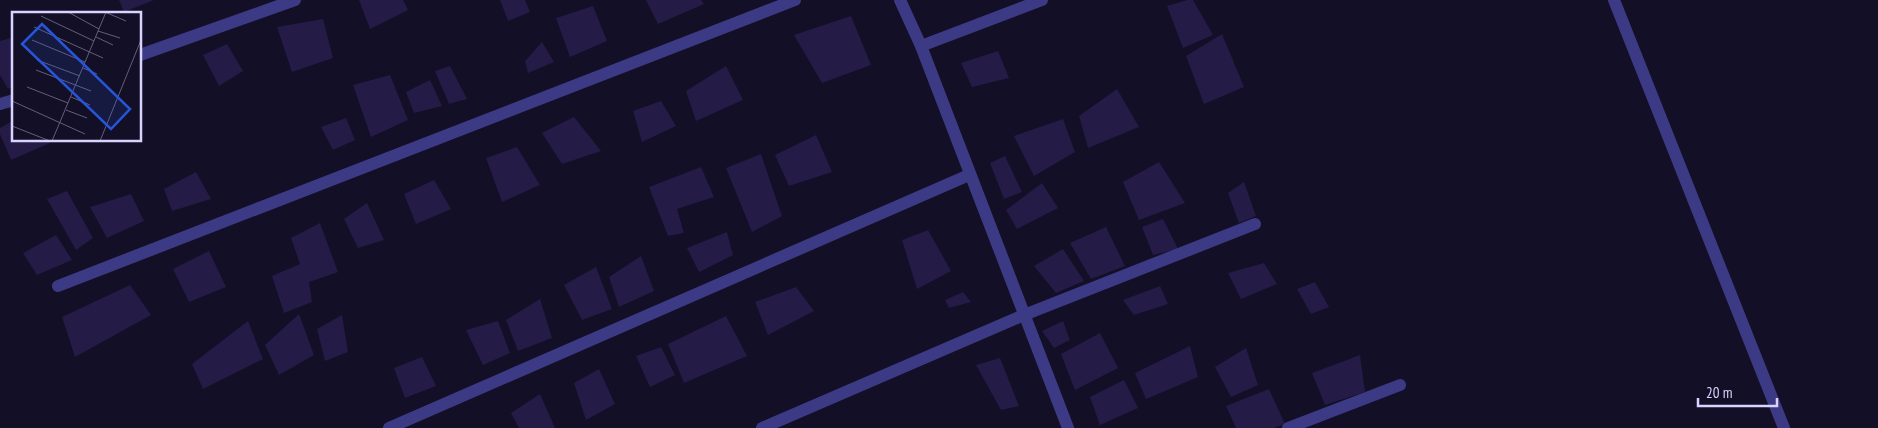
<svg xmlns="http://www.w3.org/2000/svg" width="1878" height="428" viewBox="0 0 1878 428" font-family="'PT Sans Narrow',sans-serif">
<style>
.building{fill:#241b47}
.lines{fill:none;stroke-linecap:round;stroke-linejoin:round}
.minor{stroke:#3d3a85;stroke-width:12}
.inset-road{fill:none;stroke:#625e7d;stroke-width:1}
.view{fill:#2655da;fill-opacity:0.15;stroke:#2655da;stroke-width:2.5}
.inset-edge{fill:none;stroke:#d9d4ff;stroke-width:2.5}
</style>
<rect width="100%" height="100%" fill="#130f26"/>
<g class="building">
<polygon points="119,0 154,0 124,12"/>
<polygon points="359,0 403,0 408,10 370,29"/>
<polygon points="500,0 525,0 530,12 508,21"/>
<polygon points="646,0 701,0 704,4 658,24"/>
<polygon points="1187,0 1193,0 1213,35 1183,48 1167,6"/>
<polygon points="593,6 607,41 570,57 556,18"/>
<polygon points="851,16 871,65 822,83 794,35"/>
<polygon points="323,19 333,58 292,72 277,27"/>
<polygon points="1222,34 1244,87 1204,104 1186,56"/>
<polygon points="14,37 14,85 8,89 0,75 0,41"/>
<polygon points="542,42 554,62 528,73 525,61"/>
<polygon points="227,44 243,71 219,86 203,55"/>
<polygon points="998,51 1009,78 972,87 961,63"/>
<polygon points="450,66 467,99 449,104 435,71"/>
<polygon points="726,66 743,100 696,121 686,91"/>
<polygon points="390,75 408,120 371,137 353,85"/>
<polygon points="430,80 442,106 414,113 406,92"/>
<polygon points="1117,89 1139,127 1088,148 1079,116"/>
<polygon points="661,101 676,126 642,142 633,111"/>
<polygon points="574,117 601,151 562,164 542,133"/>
<polygon points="346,118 355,140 333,150 321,127"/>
<polygon points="1063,119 1075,152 1034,176 1014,136"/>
<polygon points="14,120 14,140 49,140 50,143 11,160 0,134 0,128"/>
<polygon points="816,135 832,172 789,186 775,155"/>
<polygon points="517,147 540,185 502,202 486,158"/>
<polygon points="761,154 782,216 752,232 726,168"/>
<polygon points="1005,156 1022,192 1004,199 990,163"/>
<polygon points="1159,162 1185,203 1139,220 1123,182"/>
<polygon points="701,167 714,197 677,209 684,233 668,236 649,187"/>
<polygon points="196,172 211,199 172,211 164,189"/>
<polygon points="434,180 451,209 416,224 404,194"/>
<polygon points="1244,182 1256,216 1239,223 1228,193"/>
<polygon points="1042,183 1058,208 1017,229 1006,210"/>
<polygon points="67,191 93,238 76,250 47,199"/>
<polygon points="131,194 144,221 107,238 90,207"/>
<polygon points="367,203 384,240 358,248 344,219"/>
<polygon points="1163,219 1178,249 1153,255 1142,227"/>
<polygon points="320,223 338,272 309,282 312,302 284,313 272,276 300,264 291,238"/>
<polygon points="1106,227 1125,266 1091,279 1070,243"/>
<polygon points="928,230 951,271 917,289 902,240"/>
<polygon points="727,232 733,255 699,272 687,248"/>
<polygon points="56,235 72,260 37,275 23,253"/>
<polygon points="1063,249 1084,281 1056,293 1034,266"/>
<polygon points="209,251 226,287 189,302 173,269"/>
<polygon points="641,256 654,291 619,307 609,277"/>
<polygon points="1264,263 1277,284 1241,299 1228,273"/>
<polygon points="596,267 612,309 582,320 564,285"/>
<polygon points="1315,282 1329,307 1311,314 1297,289"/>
<polygon points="130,285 151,315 75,357 62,317"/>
<polygon points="1160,286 1168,304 1134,315 1123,300"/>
<polygon points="796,287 814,311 768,335 755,302"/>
<polygon points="963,292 971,302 949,308 945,300"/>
<polygon points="540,299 552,338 518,351 506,320"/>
<polygon points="299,314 314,355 279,375 265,345"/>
<polygon points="342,315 348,352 325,361 317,329"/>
<polygon points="726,316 747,356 684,383 668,344"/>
<polygon points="248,321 263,359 203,389 192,364"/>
<polygon points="498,321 510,353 483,365 466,330"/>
<polygon points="1063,321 1070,340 1054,348 1042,331"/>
<polygon points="1100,333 1118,368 1075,390 1061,354"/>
<polygon points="1190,346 1198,377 1146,399 1135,373"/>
<polygon points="661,347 675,375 650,387 636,356"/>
<polygon points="1246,348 1258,385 1231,397 1215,367"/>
<polygon points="1360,355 1365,392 1325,405 1312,373"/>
<polygon points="422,357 436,386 405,398 394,368"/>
<polygon points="1000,358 1019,406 1001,410 976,365"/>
<polygon points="599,369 615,404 586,420 574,383"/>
<polygon points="1124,380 1138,408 1100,425 1090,397"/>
<polygon points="1269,389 1285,424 1274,428 1236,428 1226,406"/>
<polygon points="540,394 555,428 519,428 511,413"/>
</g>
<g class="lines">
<g class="minor">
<polyline points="900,0 921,46 1068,428"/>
<polyline points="1614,0 1784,428"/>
<polyline points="921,46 1042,0"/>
<polyline points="140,55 295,0"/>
<polyline points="0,104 14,100"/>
<polyline points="58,286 795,0"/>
<polyline points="389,428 969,175"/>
<polyline points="762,428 1024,315 1255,224"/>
<polyline points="1288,428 1400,385"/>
</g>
</g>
<g transform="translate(12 12)">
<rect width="129" height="129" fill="#130f26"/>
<path class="inset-road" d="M56 0 87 17M93 0 114 9M29 4 82 29M22 15 91 46M86 19 108 26M84 25 101 33M20 28 73 50M25 48 68 64M71 56 85 62M24 58 79 79M15 75 56 91M59 85 78 93M0 89 73 122M54 98 75 106M0 114 38 129M40 129 94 0M88 129 129 28"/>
<path class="view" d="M30 12 118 97 99 117 10 32Z"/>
<rect width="129" height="129" class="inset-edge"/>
</g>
<path d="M1698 398v8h79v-8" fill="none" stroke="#d9d4ff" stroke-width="2.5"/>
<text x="1706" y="398" font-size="15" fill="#d9d4ff" stroke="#130f26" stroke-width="4" paint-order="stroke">20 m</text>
</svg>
